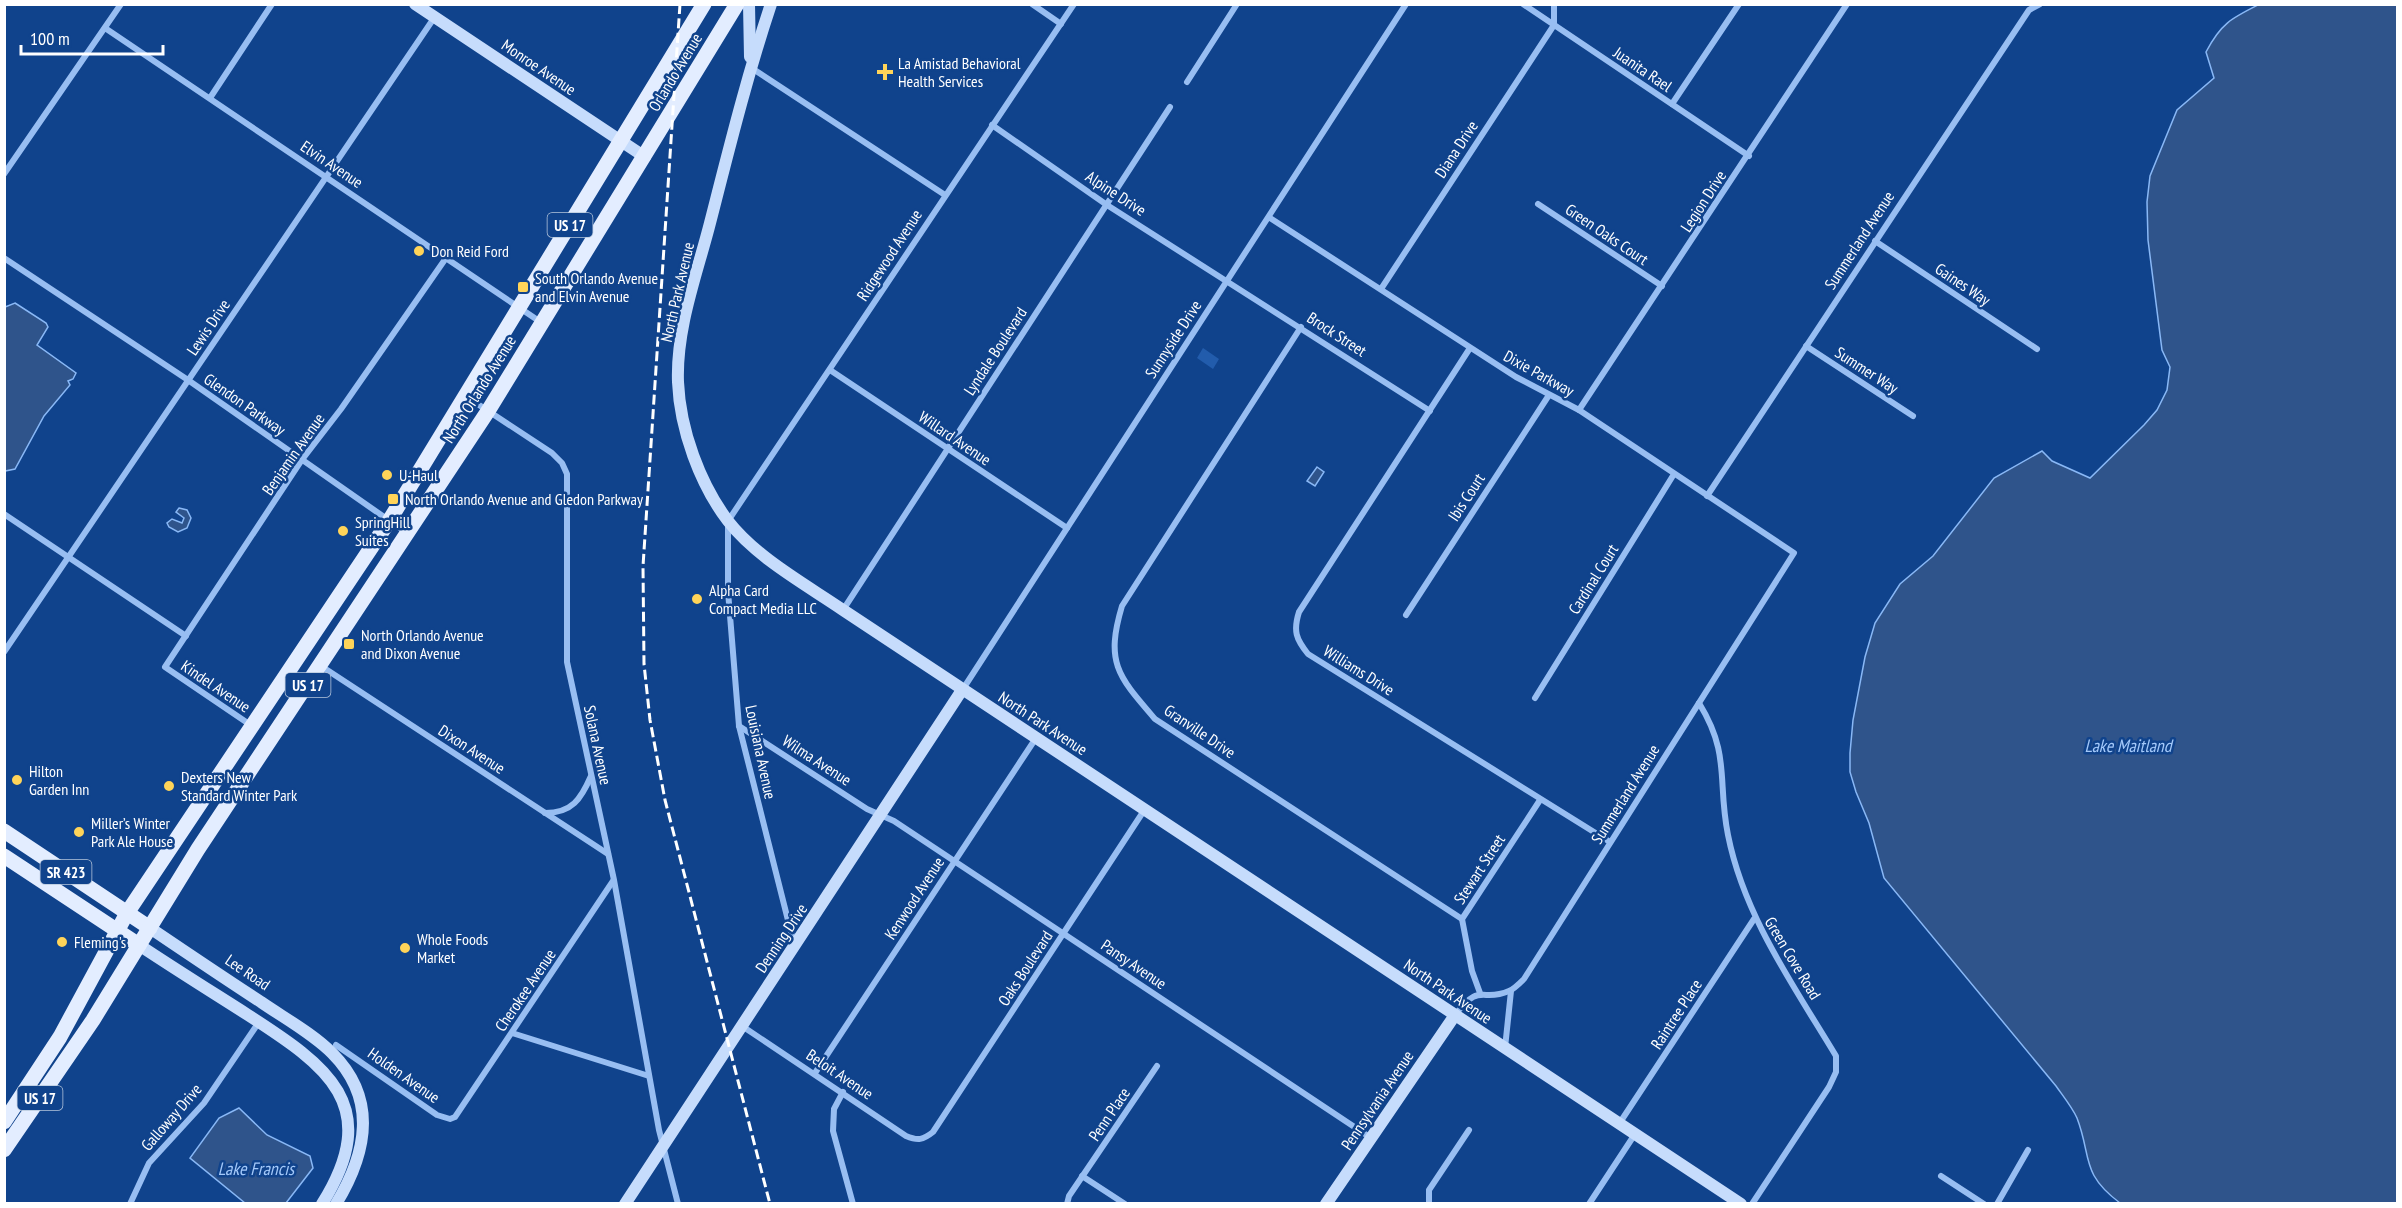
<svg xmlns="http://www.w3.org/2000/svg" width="2402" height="1208" viewBox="0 0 2402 1208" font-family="'PT Sans Narrow',sans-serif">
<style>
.green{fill:#225cac}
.water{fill:#2f548b;stroke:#89b8f6;stroke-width:1.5}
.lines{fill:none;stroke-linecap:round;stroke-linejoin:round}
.street{stroke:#98bef2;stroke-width:6}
.secondary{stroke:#c6dcfc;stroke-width:12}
.primary{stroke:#e3edff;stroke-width:15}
.rail{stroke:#fff;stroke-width:3;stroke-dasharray:10 4.5;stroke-linecap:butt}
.poi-dot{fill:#ffd459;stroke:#10438c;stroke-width:2}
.labels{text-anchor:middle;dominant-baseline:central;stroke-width:5;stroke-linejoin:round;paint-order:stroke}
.shield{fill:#10438c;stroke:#b7c7dc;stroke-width:1.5}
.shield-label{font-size:15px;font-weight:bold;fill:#fff}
.poi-label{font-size:16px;fill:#fff;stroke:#10438c;text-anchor:start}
.street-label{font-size:16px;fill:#fff;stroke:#10438c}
.water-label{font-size:18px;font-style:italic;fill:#a3c8f9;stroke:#10438c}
</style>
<rect width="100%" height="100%" fill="#10438c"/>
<polygon class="green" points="1203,348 1219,359 1213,369 1197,358"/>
<g class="water">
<path d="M2260 4 2397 5V1203H2120C2080 1173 2092 1157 2077 1118 2072 1107 2063 1096 2056 1086L1884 878 1869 823 1856 792 1850 772V753L1853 720 1865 657 1875 623 1900 584 1933 556 1994 478 2042 451 2052 461 2090 478 2144 425 2157 410 2167 390 2170 367 2162 350 2148 240 2147 202 2150 176 2177 110 2214 78 2206 52C2221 23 2232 18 2260 4Z"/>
<polygon points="15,303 46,323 48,327 37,345 76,373 73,379 68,381 70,385 44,416 15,469 5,471 5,307"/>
<polygon points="1317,467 1324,472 1315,486 1307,481"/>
<polygon points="179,508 187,510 191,518 187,528 178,532 169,527 167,523 172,519 182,523 184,518 176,512"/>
<polygon points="239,1108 267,1135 310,1156 313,1168 286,1203 245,1203 190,1158 219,1118"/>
</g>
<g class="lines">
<g class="street">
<polyline points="1032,4 1061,24"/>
<polyline points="1523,4 1749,156"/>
<polyline points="105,28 542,323"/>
<polyline points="750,67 945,195"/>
<polyline points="1187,82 1237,4"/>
<polyline points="210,98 272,4"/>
<polyline points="1672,104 1739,4"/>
<polyline points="992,125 1107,205 1430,411"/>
<polyline points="4,174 121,4"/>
<polyline points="1538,204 1662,286"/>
<path d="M1270 218 1516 377 1579 410 1794 553 1524 979C1520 983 1514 989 1509 991 1481 1003 1481 981 1455 1015"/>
<polyline points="1875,241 2037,349"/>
<polyline points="4,258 188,380 407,533"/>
<polyline points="1381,289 1554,25 1554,4"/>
<path d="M1301 327 1122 606C1105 663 1118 676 1155 719L1462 919"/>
<polyline points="1806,346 1913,416"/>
<path d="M1470 348 1299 612C1293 631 1296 639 1308 654L1610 842"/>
<polyline points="830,370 1067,528"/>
<polyline points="467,397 552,453 562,463 567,474 567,662 614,880 659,1130 678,1204"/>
<polyline points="1579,410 1847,4"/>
<polyline points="1707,496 2029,10 2040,4"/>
<polyline points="4,514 186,636"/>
<polyline points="843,610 1170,107"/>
<polyline points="1406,615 1549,395"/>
<polyline points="4,652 434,18"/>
<polyline points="321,666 608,854"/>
<polyline points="963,689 1406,4"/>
<polyline points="1535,698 1674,474"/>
<path d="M1699 703C1731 755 1717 781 1728 835 1744 916 1794 986 1836 1056V1072L1829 1087 1752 1204"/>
<polyline points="252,726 165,667 301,461 341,409 446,258"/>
<polyline points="739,726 867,809 894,821 1371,1138"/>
<path d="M545 813C572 813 581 799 591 776"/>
<polyline points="794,944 739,726 728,591 728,521 1074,4"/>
<polyline points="1480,993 1472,971 1462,919 1540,800"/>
<path d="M742 1026 906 1136C918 1141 923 1140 933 1132L1145 809"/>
<polyline points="512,1033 649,1076"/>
<polyline points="336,1045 437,1115 450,1119 455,1117 613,881"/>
<polyline points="1505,1048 1511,991"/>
<polyline points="815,1073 1036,738"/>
<polyline points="843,1092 834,1109 833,1131 853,1204"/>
<polyline points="1619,1124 1754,919"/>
<polyline points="1082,1176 1125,1204"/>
<polyline points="1941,1176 1984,1204"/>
<polyline points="130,1204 149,1163 204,1103 259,1022"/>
<polyline points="1067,1204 1069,1196 1157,1066"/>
<polyline points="1429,1204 1429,1190 1469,1130"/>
<polyline points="1589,1204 1635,1134"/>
<polyline points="1997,1204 2028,1150"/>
</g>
<g class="secondary">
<polyline points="415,4 645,157"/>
<polyline points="749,4 750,57"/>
<path d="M771 4C747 76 729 149 710 223 697 274 676 328 678 382 680 430 700 484 728 521 757 558 805 584 843 610L1741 1204"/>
<path d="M150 928C187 953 224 978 261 1002 284 1018 312 1033 332 1053 378 1099 367 1153 336 1204"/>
<path d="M139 945C175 969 212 992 248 1015 327 1066 384 1105 322 1204"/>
<polyline points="625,1204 962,690"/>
<polyline points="1326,1204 1455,1015"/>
</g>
<g class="primary">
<polyline points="4,831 150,928"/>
<polyline points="4,856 139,945"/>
<polyline points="4,1122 60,1037 127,913 389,521 704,4"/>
<polyline points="4,1150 93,1020 198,849 488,411 737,4"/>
</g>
<polyline class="rail" points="680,4 643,566 644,664 650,720 665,800 770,1204"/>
</g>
<g class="poi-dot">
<path d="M882 63h6v6h6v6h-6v6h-6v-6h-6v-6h6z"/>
<circle cx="419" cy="251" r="6"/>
<rect x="517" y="281" width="12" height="12" rx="3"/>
<circle cx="387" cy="475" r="6"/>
<rect x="387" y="493" width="12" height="12" rx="3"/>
<circle cx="343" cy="531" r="6"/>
<circle cx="697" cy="599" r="6"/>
<rect x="343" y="638" width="12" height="12" rx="3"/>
<circle cx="17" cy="780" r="6"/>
<circle cx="169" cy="786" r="6"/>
<circle cx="79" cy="832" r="6"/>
<circle cx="62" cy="942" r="6"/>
<circle cx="405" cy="948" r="6"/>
</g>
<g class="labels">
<g class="shield">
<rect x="547.5" y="213" width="45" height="24" rx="4.5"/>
<rect x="285.5" y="673" width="45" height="24" rx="4.5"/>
<rect x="40.5" y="860" width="51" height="24" rx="4.5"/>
<rect x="17.5" y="1086" width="45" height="24" rx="4.5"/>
</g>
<g class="shield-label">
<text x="570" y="225">US 17</text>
<text x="308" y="685">US 17</text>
<text x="66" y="872">SR 423</text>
<text x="40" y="1098">US 17</text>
</g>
<g class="poi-label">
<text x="898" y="63">La Amistad Behavioral<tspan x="898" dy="18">Health Services</tspan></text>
<text x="431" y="251">Don Reid Ford</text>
<text x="535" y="278">South Orlando Avenue<tspan x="535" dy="18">and Elvin Avenue</tspan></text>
<text x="399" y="475">U-Haul</text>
<text x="405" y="499">North Orlando Avenue and Gledon Parkway</text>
<text x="355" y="522">SpringHill<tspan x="355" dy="18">Suites</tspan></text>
<text x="709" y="590">Alpha Card<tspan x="709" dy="18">Compact Media LLC</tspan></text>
<text x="361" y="635">North Orlando Avenue<tspan x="361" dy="18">and Dixon Avenue</tspan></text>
<text x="29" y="771">Hilton<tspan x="29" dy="18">Garden Inn</tspan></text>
<text x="181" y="777">Dexters New<tspan x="181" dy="18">Standard Winter Park</tspan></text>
<text x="91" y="823">Miller’s Winter<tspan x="91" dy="18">Park Ale House</tspan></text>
<text x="417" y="939">Whole Foods<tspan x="417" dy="18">Market</tspan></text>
<text x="74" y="942">Fleming's</text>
</g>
<g class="street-label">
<text transform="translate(539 67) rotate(34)">Monroe Avenue</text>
<text transform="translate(1643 69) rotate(34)">Juanita Rael</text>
<text transform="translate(675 72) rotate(-59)">Orlando Avenue</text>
<text transform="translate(1456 149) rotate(-57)">Diana Drive</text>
<text transform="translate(332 164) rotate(34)">Elvin Avenue</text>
<text transform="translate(1116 193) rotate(33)">Alpine Drive</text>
<text transform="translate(1703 201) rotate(-57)">Legion Drive</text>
<text transform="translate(1607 234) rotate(34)">Green Oaks Court</text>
<text transform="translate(1859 240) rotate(-57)">Summerland Avenue</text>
<text transform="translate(889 255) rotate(-57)">Ridgewood Avenue</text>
<text transform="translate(1963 284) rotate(34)">Gaines Way</text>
<text transform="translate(677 292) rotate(-77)">North Park Avenue</text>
<text transform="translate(208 327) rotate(-56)">Lewis Drive</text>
<text transform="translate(1337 334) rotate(33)">Brock Street</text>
<text transform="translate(1173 339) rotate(-57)">Sunnyside Drive</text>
<text transform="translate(995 351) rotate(-57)">Lyndale Boulevard</text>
<text transform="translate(1867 370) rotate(33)">Summer Way</text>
<text transform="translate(1539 373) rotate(29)">Dixie Parkway</text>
<text transform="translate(479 389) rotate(-58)">North Orlando Avenue</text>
<text transform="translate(245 404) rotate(35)">Glendon Parkway</text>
<text transform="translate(955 438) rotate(34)">Willard Avenue</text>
<text transform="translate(293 454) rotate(-55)">Benjamin Avenue</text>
<text transform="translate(1466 497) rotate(-57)">Ibis Court</text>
<text transform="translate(1593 579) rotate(-58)">Cardinal Court</text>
<text transform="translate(1359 670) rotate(32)">Williams Drive</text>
<text transform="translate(216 686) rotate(34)">Kindel Avenue</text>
<text transform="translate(1043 723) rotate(33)">North Park Avenue</text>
<text transform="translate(1200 731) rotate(34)">Granville Drive</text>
<text transform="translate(598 745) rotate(78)">Solana Avenue</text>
<text transform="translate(472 749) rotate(33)">Dixon Avenue</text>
<text transform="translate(761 752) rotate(78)">Louisiana Avenue</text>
<text transform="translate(817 760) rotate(33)">Wilma Avenue</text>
<text transform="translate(1625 794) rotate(-58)">Summerland Avenue</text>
<text transform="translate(1479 869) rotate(-57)">Stewart Street</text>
<text transform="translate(914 898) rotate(-57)">Kenwood Avenue</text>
<text transform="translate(781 938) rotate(-56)">Denning Drive</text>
<text transform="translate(1793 958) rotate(59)">Green Cove Road</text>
<text transform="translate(1134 964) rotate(34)">Pansy Avenue</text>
<text transform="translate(1025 968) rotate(-57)">Oaks Boulevard</text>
<text transform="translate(248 972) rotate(34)">Lee Road</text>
<text transform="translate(525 990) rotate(-56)">Cherokee Avenue</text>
<text transform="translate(1448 991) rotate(34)">North Park Avenue</text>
<text transform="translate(1676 1014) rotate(-57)">Raintree Place</text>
<text transform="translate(840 1074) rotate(34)">Beloit Avenue</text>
<text transform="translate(404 1075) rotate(35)">Holden Avenue</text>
<text transform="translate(1377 1100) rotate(-56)">Pennsylvania Avenue</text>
<text transform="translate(1109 1114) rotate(-56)">Penn Place</text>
<text transform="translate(171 1117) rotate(-49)">Galloway Drive</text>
</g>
<g class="water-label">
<text x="2128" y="745">Lake Maitland</text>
<text x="256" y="1168">Lake Francis</text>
</g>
</g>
<rect width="2402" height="1208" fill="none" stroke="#ffffff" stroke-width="12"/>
<path d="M21 45v9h142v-9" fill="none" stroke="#ffffff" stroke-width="3"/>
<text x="30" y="45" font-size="18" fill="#ffffff" stroke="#10438c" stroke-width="4.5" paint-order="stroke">100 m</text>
</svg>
